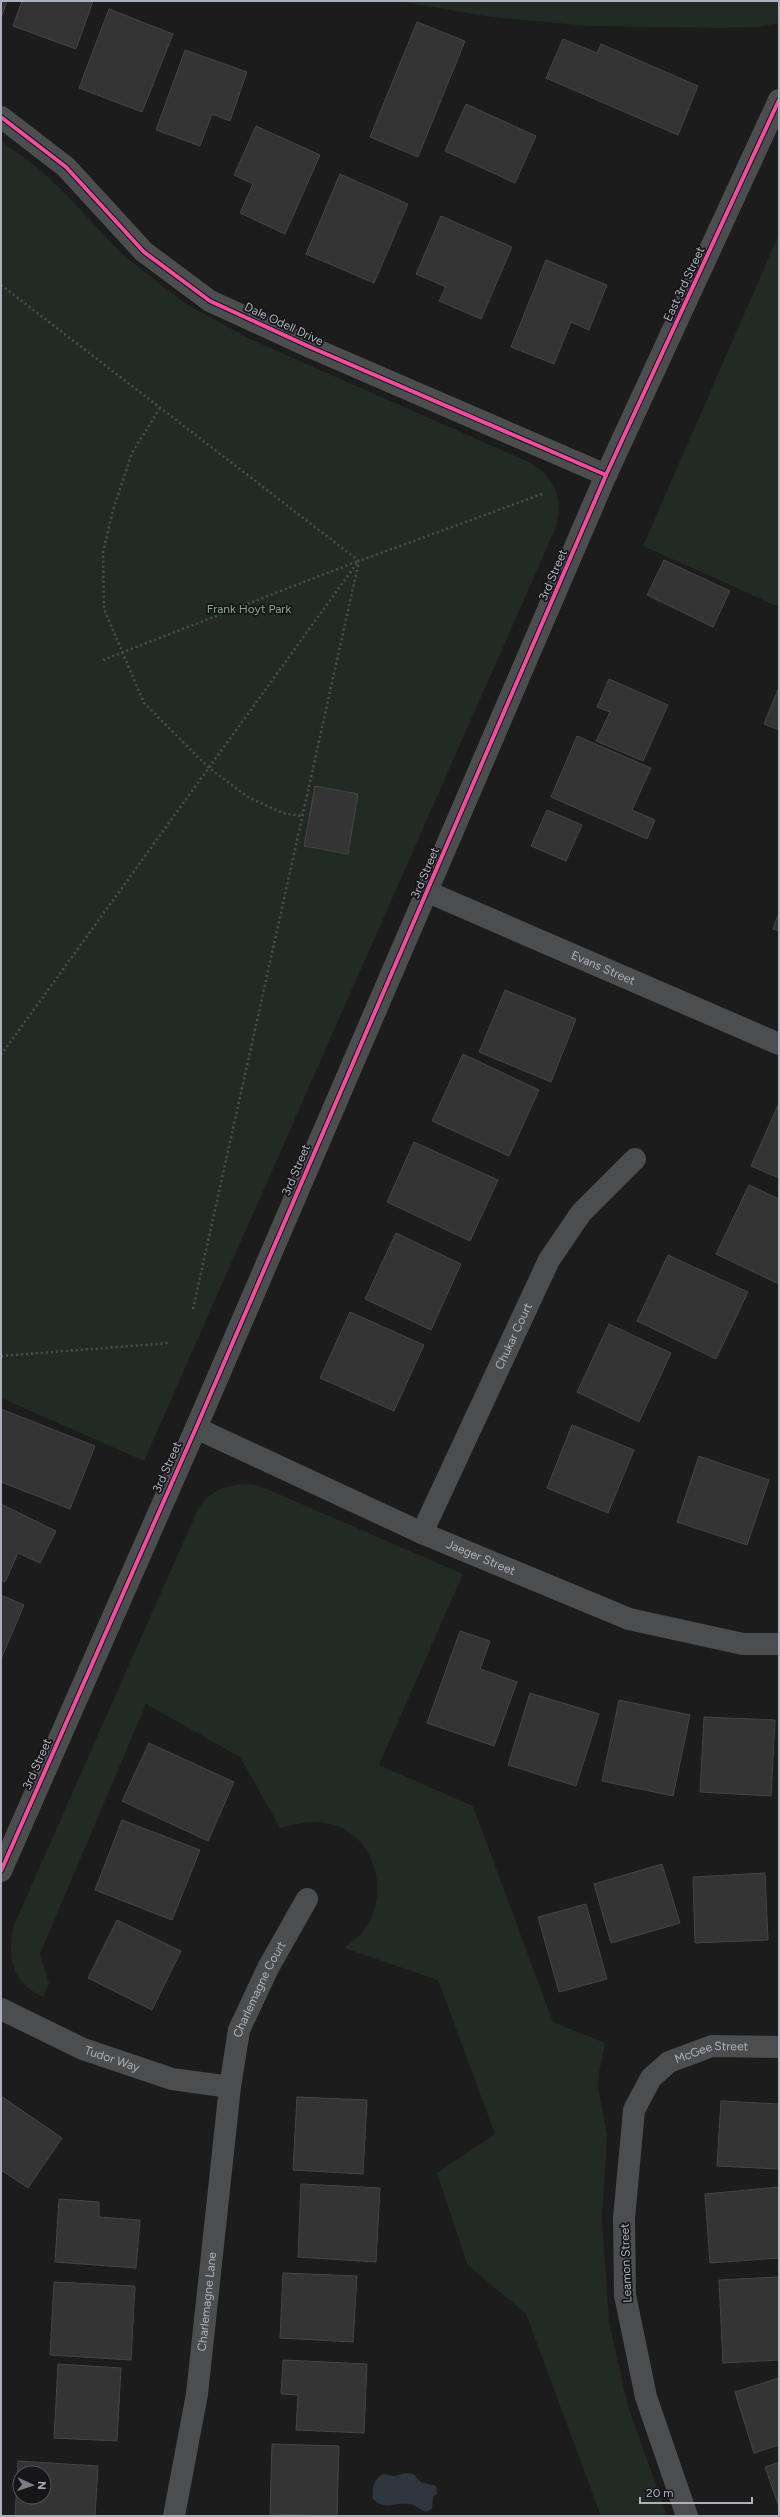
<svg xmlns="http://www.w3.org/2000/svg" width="780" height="2517" viewBox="0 0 780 2517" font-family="Figtree,sans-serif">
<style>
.green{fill:#212a23}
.water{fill:#2e363f}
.building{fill:#343434;stroke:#444548;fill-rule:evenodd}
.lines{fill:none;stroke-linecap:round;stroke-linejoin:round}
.path{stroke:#4d4e51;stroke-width:2.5;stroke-dasharray:2 3;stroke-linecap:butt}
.street{stroke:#4c4d4f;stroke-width:22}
.cycleway-casing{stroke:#161618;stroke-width:6}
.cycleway{stroke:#ef4d9e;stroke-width:4}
.labels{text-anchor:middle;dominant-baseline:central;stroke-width:3.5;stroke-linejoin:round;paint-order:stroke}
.street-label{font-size:12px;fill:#adb1bd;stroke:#161618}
.park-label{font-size:12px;fill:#84a889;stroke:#161618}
</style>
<rect width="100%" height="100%" fill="#1c1c1c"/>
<g class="green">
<polygon points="397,1 779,1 779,23 758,27 720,28 588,26 491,17"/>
<path d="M1 141 37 167 64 192 123 255 186 304 250 339 531 463C556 479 563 498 556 527L144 1461 1 1398Z"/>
<polygon points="779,234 779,607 643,546"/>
<path d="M248 1484 260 1486 463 1574 379 1765 473 1806 553 2022 605 2043 599 2073 598 2088 607 2134 602 2219 609 2322 628 2406 667 2516H601L526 2314 467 2264 437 2173 495 2134 438 1980 344 1948C353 1941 362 1934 368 1924 390 1886 372 1831 326 1823 311 1820 295 1824 280 1828L240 1757 146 1704 40 1954 49 1983 43 1997C11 1982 8 1959 13 1927L198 1509C211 1490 225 1485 248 1484Z"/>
</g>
<path class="water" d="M406 2473 413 2474 421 2482 436 2486 437 2494 433 2497 432 2509 426 2512C420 2510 416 2505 409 2504 394 2502 385 2511 373 2499 372 2488 373 2480 383 2474L394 2476Z"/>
<g class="building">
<polygon points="1,1 7,1 1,18"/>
<polygon points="22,1 93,1 76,49 13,26"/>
<polygon points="109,9 173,34 142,112 79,88"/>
<polygon points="417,22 465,41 418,157 370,137"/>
<polygon points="563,39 597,53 601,44 698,86 678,135 546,78"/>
<polygon points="185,50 247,72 230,121 212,114 200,146 156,130"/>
<polygon points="466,104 536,136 515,183 445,151"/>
<polygon points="256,126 320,155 285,234 240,213 253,184 234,175"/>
<polygon points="340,174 408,204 374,283 306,254"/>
<polygon points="441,216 512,247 481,319 439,301 446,287 416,274"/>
<polygon points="546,260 607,285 589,330 571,322 554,364 511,347"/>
<polygon points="664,560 730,591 713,627 647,595"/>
<polygon points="609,679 668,705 643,761 596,741 610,712 597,707"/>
<polygon points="779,687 779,730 764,724"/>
<polygon points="577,736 651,768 632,810 655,820 647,839 551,797"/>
<polygon points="315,786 358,794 348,854 304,846"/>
<polygon points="547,810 582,825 566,861 531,846"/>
<polygon points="779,913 779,931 773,929"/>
<polygon points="505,990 576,1019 551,1082 479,1052"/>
<polygon points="463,1054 539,1090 509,1156 432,1121"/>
<polygon points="779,1103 779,1178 751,1166"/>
<polygon points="414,1142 498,1180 470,1241 387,1202"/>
<polygon points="749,1185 779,1199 779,1284 716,1254"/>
<polygon points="396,1233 461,1264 431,1330 365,1299"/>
<polygon points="668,1255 748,1292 716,1359 637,1321"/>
<polygon points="350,1312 424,1345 394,1411 320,1378"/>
<polygon points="609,1324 671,1353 639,1422 577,1392"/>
<polygon points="1,1409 95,1446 70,1509 1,1482"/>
<polygon points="572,1425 634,1450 608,1513 547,1488"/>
<polygon points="699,1456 769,1480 747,1545 677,1522"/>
<polygon points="1,1504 56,1531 40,1563 18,1553 5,1582 1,1580"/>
<polygon points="1,1595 24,1605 1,1659"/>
<polygon points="460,1631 490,1641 480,1669 517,1682 494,1746 427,1723"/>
<polygon points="530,1693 599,1714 576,1786 508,1765"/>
<polygon points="619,1700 690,1715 673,1796 602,1781"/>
<polygon points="704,1717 775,1720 771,1796 700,1792"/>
<polygon points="149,1743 234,1782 208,1841 122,1801"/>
<polygon points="122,1820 200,1850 172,1920 95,1890"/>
<polygon points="662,1864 680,1923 611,1943 594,1884"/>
<polygon points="765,1873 768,1940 695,1943 693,1877"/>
<polygon points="586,1904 607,1979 559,1992 538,1917"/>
<polygon points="117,1920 181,1951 152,2010 88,1978"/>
<polygon points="1,2096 62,2138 28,2188 1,2170"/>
<polygon points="297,2097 367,2100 363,2174 293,2170"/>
<polygon points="721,2101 779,2104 779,2169 717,2166"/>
<polygon points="301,2184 380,2188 376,2262 298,2257"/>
<polygon points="779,2187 779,2258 710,2263 705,2194"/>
<polygon points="59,2199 99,2202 99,2217 140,2220 136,2268 55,2262"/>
<polygon points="283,2273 357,2276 353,2342 280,2338"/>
<polygon points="779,2277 779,2360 723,2363 719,2280"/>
<polygon points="54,2282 135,2286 131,2360 50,2355"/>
<polygon points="283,2360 367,2364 364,2433 296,2430 298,2395 281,2394"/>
<polygon points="58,2364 121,2368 117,2441 54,2438"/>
<polygon points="779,2378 779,2445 754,2453 735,2392"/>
<polygon points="272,2444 339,2446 337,2516 270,2514"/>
<path d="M18 2461 98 2466 95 2516H15ZM20 2473H44V2497H20Z"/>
<polygon points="779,2462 779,2507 765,2467"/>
</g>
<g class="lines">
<g class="path">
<polyline points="1,285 359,561 545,493"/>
<polyline points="160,408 132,453 113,510 103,552 104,609 144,703 209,768 248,797 283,813 302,816"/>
<polyline points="103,660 358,561"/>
<polyline points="1,1055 357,563"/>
<polyline points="193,1309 359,561"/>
<polyline points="1,1356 169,1343"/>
</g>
<g class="street">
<polyline points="1,117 66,167 144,252 210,301 310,347 606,475"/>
<path id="s1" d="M428 892 779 1044"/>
<path id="s2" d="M196 1428 422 1533 629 1619 743 1644H779"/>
<path id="s3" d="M422 1533 549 1260 581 1213 635 1159"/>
<polyline points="1,1871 196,1428 606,475 779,100"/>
<path id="s4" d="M1 2009 83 2049 172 2079 230 2087"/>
<path id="s5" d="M174 2516 197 2394 230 2087 239 2030 268 1968 307 1899"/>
<path id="s6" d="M687 2516 646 2397 625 2295 624 2218 634 2110 651 2078 669 2062 712 2046 779 2047"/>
</g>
<g class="cycleway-casing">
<g id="cycleway">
<polyline points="1,117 66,167 144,252 210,301 310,347 606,475"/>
<polyline points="1,1871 196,1428 606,475 779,100"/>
</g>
</g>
<use href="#cycleway" class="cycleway"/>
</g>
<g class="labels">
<g class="street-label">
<text transform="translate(684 284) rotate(-65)">East 3rd Street</text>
<text transform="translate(284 324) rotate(25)">Dale Odell Drive</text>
<text transform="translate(553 575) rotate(-67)">3rd Street</text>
<text transform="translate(425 873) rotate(-67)">3rd Street</text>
<text stroke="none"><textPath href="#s1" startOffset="191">Evans Street</textPath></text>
<text transform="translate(296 1170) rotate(-67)">3rd Street</text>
<text stroke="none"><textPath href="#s3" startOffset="217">Chukar Court</textPath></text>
<text transform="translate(167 1467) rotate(-66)">3rd Street</text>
<text stroke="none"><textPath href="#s2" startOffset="313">Jaeger Street</textPath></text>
<text transform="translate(37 1764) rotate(-66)">3rd Street</text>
<text stroke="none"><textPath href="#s5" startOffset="536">Charlemagne Court</textPath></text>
<text stroke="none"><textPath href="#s6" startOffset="520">McGee Street</textPath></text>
<text stroke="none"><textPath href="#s4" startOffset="122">Tudor Way</textPath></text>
<text transform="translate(626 2263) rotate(-92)">Leamon Street</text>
<text stroke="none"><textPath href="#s5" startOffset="217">Charlemagne Lane</textPath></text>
</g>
<g class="park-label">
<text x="249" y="609">Frank Hoyt Park</text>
</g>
</g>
<rect width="780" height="2517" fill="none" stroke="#adb1bd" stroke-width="4"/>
<g transform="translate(32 2485) rotate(93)"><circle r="19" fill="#161618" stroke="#52545a"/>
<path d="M0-3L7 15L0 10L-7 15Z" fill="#7a7d85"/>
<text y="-6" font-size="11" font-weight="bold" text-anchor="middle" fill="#adb1bd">N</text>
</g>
<path d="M640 2497v6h112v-6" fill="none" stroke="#adb1bd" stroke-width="2"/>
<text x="646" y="2497" font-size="12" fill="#adb1bd" stroke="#161618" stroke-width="3" paint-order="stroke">20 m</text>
</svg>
